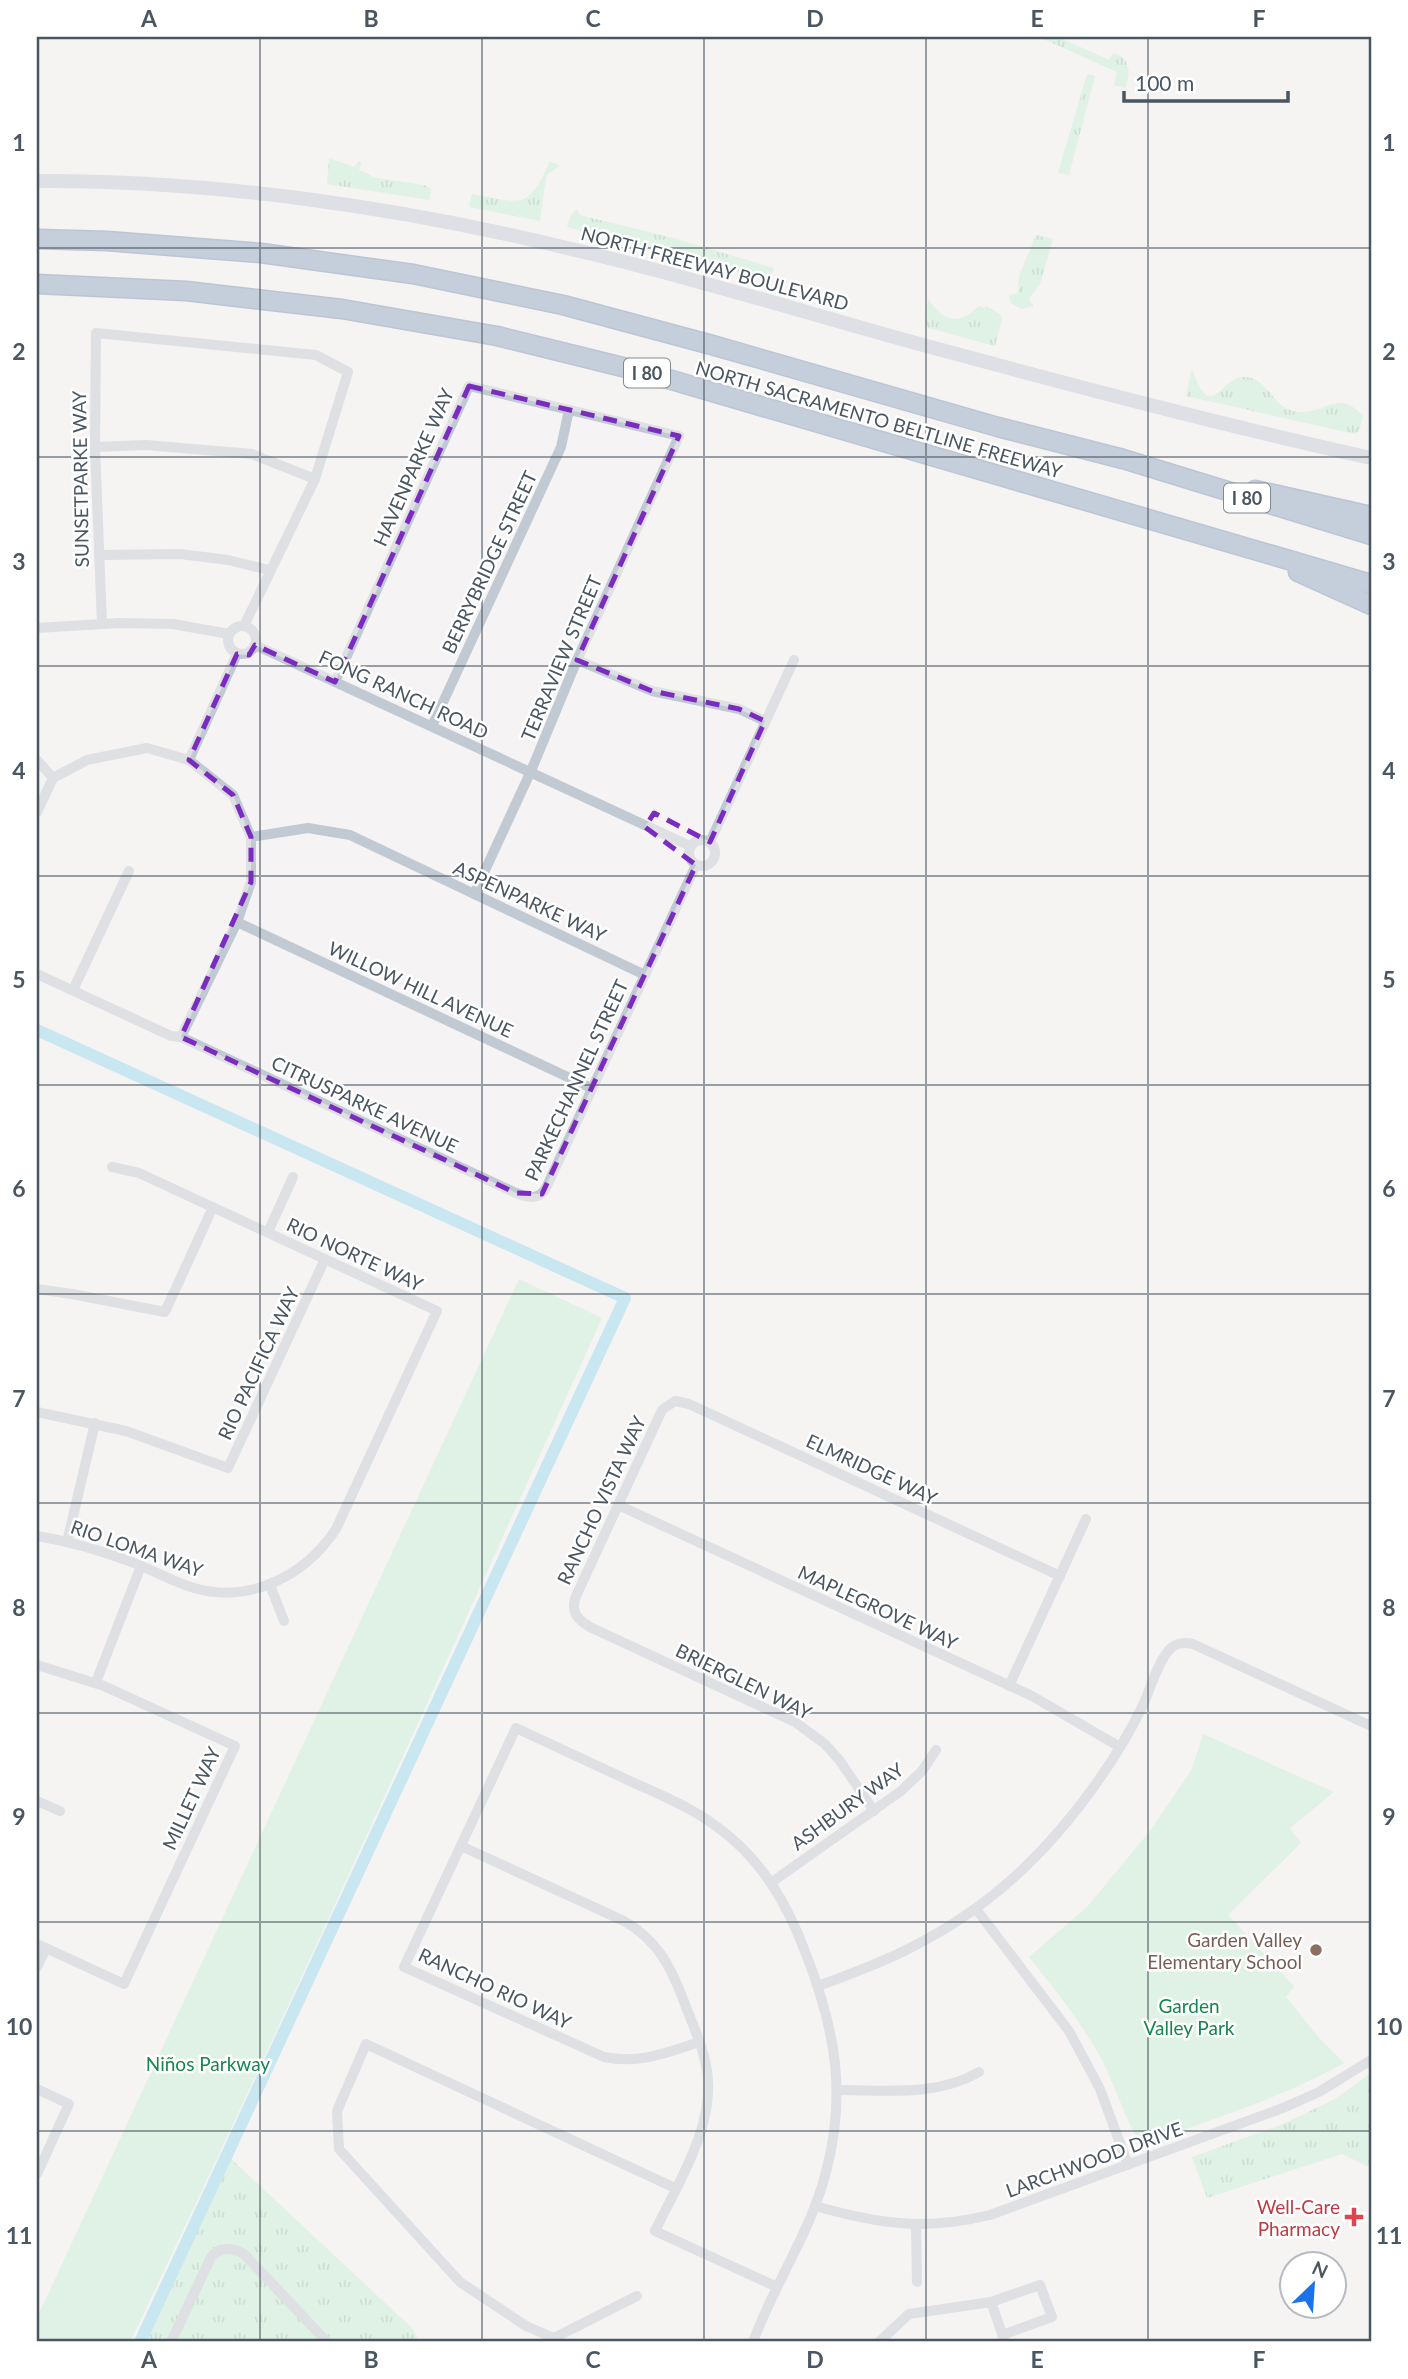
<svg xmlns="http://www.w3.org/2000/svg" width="1408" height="2379" viewBox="0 0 1408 2379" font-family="Lato,sans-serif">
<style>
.grass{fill:url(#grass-tufts)}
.park{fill:#c3f1d5}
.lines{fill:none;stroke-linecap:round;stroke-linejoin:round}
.canal{stroke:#90daee;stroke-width:12}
.highway-casing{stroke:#7690ad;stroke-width:21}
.street{stroke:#c1cad2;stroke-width:10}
.secondary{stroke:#c1cbd6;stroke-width:14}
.highway{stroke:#8ba5c1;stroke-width:18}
.marked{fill:none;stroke:#7b2cbf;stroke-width:5;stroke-dasharray:14 9;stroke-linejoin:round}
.grid{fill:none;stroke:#4a5661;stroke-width:2;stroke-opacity:0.55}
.education-dot{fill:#8d6e63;stroke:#fff;stroke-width:2.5}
.health-dot{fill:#e0444e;stroke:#fff;stroke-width:2.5}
.labels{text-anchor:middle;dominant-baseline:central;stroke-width:5;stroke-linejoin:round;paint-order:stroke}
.shield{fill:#fff;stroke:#808990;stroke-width:2}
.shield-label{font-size:18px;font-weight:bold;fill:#4a5661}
.street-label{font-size:19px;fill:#4a5661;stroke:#fff}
.education-label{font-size:19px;fill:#785e54;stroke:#fff;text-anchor:end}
.park-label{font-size:19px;fill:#17864f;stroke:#fff}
.health-label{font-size:19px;fill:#be3a42;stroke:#fff;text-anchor:end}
.neatline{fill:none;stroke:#4a5661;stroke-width:2.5}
.grid-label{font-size:23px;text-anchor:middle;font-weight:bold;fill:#4a5661}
</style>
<defs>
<pattern id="grass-tufts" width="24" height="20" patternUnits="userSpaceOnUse" patternTransform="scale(1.75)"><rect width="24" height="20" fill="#c3f1d5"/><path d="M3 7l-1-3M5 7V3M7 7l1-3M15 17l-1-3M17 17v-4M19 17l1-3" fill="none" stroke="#a0c6b0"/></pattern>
</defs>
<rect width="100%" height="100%" fill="#f5f3f3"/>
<g class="grass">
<path d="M1039 37H1058L1109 60 1113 53C1131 58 1131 73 1125 88L1114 85 1117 72Z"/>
<polygon points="1087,74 1095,76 1069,175 1058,173"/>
<polygon points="329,158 354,167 359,161 361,163 359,170 371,175 371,177 424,185 431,189 429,200 327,184"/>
<path d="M550 161 560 166 550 172 546 177 540 221 469 207 472 194C522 203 528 211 550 161Z"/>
<polygon points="577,209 580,215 673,238 774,268 770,281 567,227 571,215"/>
<polygon points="1036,235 1053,239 1040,284 1029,299 1033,306 1022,309 1011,303 1009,295 1018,293 1019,276"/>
<path d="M928 299C944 322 958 326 979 306L984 308 986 306 1000 314 1002 319 995 346 925 327Z"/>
<path d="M1192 369C1213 430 1221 368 1251 378 1270 384 1274 407 1293 411 1324 418 1336 386 1363 416L1359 431 1355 434 1186 396Z"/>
<polygon points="1371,2073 1371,2168 1342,2154 1207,2198 1192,2157 1283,2124 1335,2099"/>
<polygon points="229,2157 413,2329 420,2342 146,2342"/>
</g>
<g class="park">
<path d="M519 1279 602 1318C447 1660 292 2003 130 2342H37V2318Z"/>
<path d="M1203 1734 1334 1792 1290 1828 1301 1843 1228 1915 1294 1986 1286 1997 1320 2039 1344 2063C1280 2099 1210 2120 1141 2145 1125 2119 1117 2090 1103 2062 1083 2024 1055 1990 1029 1957L1087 1907 1150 1831 1192 1769Z"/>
</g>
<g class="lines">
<polyline class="canal" points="37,1030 625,1298 140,2342"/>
<g class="highway-casing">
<g id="highway">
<polyline points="37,239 107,241 261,253 413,274 563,305 712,345 998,427 1123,459 1371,535"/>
<polyline points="37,284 186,291 342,309 497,336 651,374 1371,584"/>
<polyline points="1255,490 1371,516"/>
<polyline points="1298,572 1371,605"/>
</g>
</g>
<g class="street">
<polyline points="95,447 146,445 252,454 315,479"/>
<polyline points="99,555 180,554 228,560 269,570"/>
<polyline points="102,624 95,447 96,333 316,355 348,372 315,479 244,626"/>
<circle cx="242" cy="640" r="14"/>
<polyline points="37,628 119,623 173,624 229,634"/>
<polyline points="255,645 690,846"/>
<polyline points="577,660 652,691 739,709 765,721"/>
<polyline points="335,682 469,386 679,436 577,660 531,771 474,894"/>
<polyline points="432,726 561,447 569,410"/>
<polyline points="37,760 53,778"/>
<polyline points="189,760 237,654"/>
<polyline points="37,812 53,778 87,760 147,748 189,760 233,795 251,837 251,882 237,922 181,1037"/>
<polyline points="251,837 308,828 350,835 645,975"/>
<circle cx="702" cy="853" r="13"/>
<polyline points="710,842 794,660"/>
<polyline points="237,922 591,1088"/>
<path d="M37 974 171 1036 181 1037 516 1193C529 1198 539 1200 546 1188L696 865"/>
<polyline points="73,990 129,871"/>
<polyline points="268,1232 293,1177"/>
<polyline points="37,1289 72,1294 165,1312 213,1207"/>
<polyline points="37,1412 126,1431 228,1468 325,1259"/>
<polyline points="618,1505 1032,1696 1120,1747"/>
<path d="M37 1536C68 1541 99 1550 129 1561 151 1569 171 1581 194 1588 250 1604 305 1576 336 1529L437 1311 139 1173 112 1167"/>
<polyline points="67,1542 95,1423"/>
<polyline points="270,1585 284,1621"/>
<polyline points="37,1665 104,1686 235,1746 124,1984 37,1944"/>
<polyline points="96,1682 141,1566"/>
<polyline points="1009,1686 1086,1519"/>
<polyline points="37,1801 60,1811"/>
<path d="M874 1811 840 1761 825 1744 795 1722 592 1628C577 1620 569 1611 577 1594L662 1410 675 1401 689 1404 1060 1576"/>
<path d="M461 1846 624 1921C657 1940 670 1965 683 1999 691 2021 702 2043 706 2065 718 2122 679 2181 655 2231L777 2287"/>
<polyline points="772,1882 901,1791 922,1771 936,1750"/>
<polyline points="976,1909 1069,2031 1100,2089 1128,2165"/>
<polyline points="37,1967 46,1948"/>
<path d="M818 1986C850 1974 882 1963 912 1947 991 1907 1047 1853 1098 1781 1115 1757 1131 1730 1144 1703 1151 1687 1157 1664 1169 1650 1175 1643 1185 1642 1193 1644L1371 1726"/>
<path d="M699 2042C666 2053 639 2064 604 2057L404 1967 516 1728C555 1746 593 1764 632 1782 661 1795 690 1807 716 1826 761 1858 787 1903 806 1954 835 2029 847 2093 826 2172 811 2232 774 2284 753 2342"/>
<polyline points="37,2089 69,2104 37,2174"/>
<path d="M837 2090C885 2090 936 2097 979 2072"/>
<path d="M815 2206C879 2224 924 2231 990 2215L1283 2108 1319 2092 1371 2060"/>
<polyline points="916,2225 917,2282"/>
<polyline points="991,2302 1005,2342"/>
<polyline points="554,2338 637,2296"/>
<path d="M171 2342 211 2257C221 2246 231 2248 243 2253L327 2342"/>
<polyline points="557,2342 554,2338 526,2326 460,2282 339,2149 337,2111 366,2044 675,2188"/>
<polyline points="879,2342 909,2314 991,2302 1040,2285 1052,2317 1002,2335"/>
</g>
<path class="secondary" d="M37 181C211 180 398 207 567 248 683 275 797 310 912 342 1064 383 1217 424 1371 458"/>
<use href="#highway" class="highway"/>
</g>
<path d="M0 0H1408V2379H0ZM469 386 679 436 577 660 652 691 739 709 765 721 710 842 654 813 645 827 696 865 542 1194 516 1193 181 1037 251 882V837L233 795 189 760 237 654 249 655 255 645 335 682Z" fill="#f5f3f3" fill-opacity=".55" fill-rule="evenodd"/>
<path class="marked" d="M469 386 679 436 577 660 652 691 739 709 765 721 710 842 654 813 645 827 696 865 542 1194 516 1193 181 1037 251 882V837L233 795 189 760 237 654 249 655 255 645 335 682Z"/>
<path class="grid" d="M260 37V2342M482 37V2342M704 37V2342M926 37V2342M1148 37V2342M37 248H1371M37 457H1371M37 666H1371M37 876H1371M37 1085H1371M37 1294H1371M37 1503H1371M37 1713H1371M37 1922H1371M37 2131H1371"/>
<circle class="education-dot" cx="1316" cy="1950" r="7"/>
<path class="health-dot" d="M1350.5 2206.5h7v7h7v7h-7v7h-7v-7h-7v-7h7z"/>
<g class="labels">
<g class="shield">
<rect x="624" y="358.5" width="46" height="29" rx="5"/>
<rect x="1224" y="483.5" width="46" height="29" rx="5"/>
</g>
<g class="shield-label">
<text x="647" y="373">I 80</text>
<text x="1247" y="498">I 80</text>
</g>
<g class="street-label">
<text transform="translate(715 268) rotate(15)">NORTH FREEWAY BOULEVARD</text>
<text transform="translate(879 419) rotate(16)">NORTH SACRAMENTO BELTLINE FREEWAY</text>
<text transform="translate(413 467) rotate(-66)">HAVENPARKE WAY</text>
<text transform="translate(80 479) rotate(-91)">SUNSETPARKE WAY</text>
<text transform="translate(489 562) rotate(-65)">BERRYBRIDGE STREET</text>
<text transform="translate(561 658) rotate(-67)">TERRAVIEW STREET</text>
<text transform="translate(404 694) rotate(25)">FONG RANCH ROAD</text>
<text transform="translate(530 901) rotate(25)">ASPENPARKE WAY</text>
<text transform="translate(421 989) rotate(25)">WILLOW HILL AVENUE</text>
<text transform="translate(576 1080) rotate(-65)">PARKECHANNEL STREET</text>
<text transform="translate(365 1104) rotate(25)">CITRUSPARKE AVENUE</text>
<text transform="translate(355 1254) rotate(25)">RIO NORTE WAY</text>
<text transform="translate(258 1363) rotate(-65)">RIO PACIFICA WAY</text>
<text transform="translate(872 1469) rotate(25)">ELMRIDGE WAY</text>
<text transform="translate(601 1500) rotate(-65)">RANCHO VISTA WAY</text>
<text transform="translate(137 1548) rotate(19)">RIO LOMA WAY</text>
<text transform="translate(878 1607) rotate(25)">MAPLEGROVE WAY</text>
<text transform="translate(744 1681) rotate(26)">BRIERGLEN WAY</text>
<text transform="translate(191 1798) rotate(-65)">MILLET WAY</text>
<text transform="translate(847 1806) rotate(-36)">ASHBURY WAY</text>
<text transform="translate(495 1988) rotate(25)">RANCHO RIO WAY</text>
<text transform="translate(1094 2159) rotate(-20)">LARCHWOOD DRIVE</text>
</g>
<g class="education-label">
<text x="1302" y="1939">Garden Valley<tspan x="1302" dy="22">Elementary School</tspan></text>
</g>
<g class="park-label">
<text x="1189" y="2005">Garden<tspan x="1189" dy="22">Valley Park</tspan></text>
<text x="208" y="2063">Niños Parkway</text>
</g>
<g class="health-label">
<text x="1340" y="2206">Well-Care<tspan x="1340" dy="22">Pharmacy</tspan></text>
</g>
</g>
<rect width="1408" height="2379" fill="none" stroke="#ffffff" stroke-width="77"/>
<g transform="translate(1313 2285) rotate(25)"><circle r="33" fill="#ffffff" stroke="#b7bbc0" stroke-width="2"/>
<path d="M0-5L12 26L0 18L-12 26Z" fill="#1a73e8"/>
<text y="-10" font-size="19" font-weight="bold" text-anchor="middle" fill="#4a5661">N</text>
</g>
<path d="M1124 91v10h164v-10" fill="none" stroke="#4a5661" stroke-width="3.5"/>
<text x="1135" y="91" font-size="21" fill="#4a5661" stroke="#ffffff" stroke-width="5" paint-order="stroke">100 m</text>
<rect x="38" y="38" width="1332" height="2302" class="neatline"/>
<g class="grid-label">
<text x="149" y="27">A</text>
<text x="371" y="27">B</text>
<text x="593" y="27">C</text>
<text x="815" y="27">D</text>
<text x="1037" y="27">E</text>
<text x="1259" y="27">F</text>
<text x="19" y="151">1</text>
<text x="1389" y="151">1</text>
<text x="19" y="360">2</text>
<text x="1389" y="360">2</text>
<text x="19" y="570">3</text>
<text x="1389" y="570">3</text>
<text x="19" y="779">4</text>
<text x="1389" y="779">4</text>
<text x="19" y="988">5</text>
<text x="1389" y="988">5</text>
<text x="19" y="1197">6</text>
<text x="1389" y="1197">6</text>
<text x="19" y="1407">7</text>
<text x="1389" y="1407">7</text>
<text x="19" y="1616">8</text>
<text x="1389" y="1616">8</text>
<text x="19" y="1825">9</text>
<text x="1389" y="1825">9</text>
<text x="19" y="2035">10</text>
<text x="1389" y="2035">10</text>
<text x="19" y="2244">11</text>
<text x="1389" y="2244">11</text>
<text x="149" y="2368">A</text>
<text x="371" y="2368">B</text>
<text x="593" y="2368">C</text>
<text x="815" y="2368">D</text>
<text x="1037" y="2368">E</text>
<text x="1259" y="2368">F</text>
</g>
</svg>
